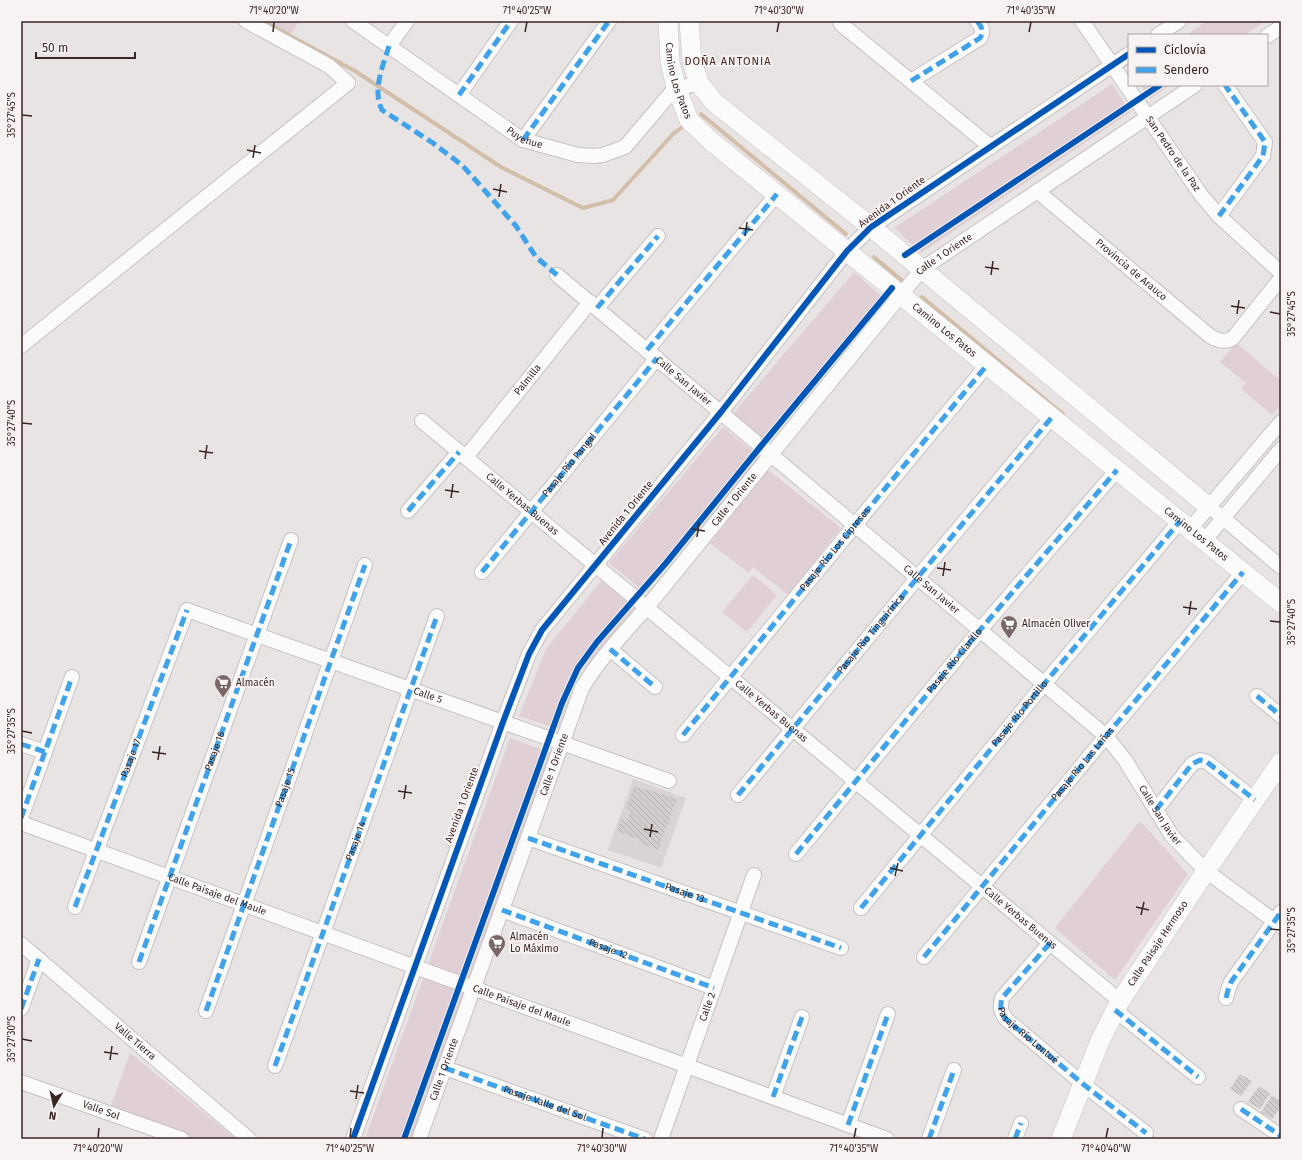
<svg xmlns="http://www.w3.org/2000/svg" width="1302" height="1160" viewBox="0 0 1302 1160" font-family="'Fira Sans',sans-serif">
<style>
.built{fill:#dad3d3}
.park{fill:#e0cfd5}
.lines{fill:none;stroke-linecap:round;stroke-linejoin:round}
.stream{stroke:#d3beaa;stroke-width:4}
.building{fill:url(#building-back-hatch)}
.street-casing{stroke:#c7c2c2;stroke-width:16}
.secondary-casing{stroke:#c7c2c1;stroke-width:20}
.street{stroke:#fcfbfb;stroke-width:14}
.secondary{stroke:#fcfbfb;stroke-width:19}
.quiet{stroke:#3fa2eb;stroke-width:5;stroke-dasharray:10 5;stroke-linecap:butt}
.cycleway-casing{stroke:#f8f3f3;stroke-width:8}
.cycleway{stroke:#0057b8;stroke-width:6}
.ticks{fill:none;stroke:#3a2624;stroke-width:1.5}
.labels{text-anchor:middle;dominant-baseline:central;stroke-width:4;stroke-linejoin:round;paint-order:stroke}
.street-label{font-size:10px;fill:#3a2624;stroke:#f8f3f3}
.poi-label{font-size:10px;fill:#3a2624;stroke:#f8f3f3;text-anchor:start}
.neighbourhood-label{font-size:11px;letter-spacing:1px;fill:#4a2623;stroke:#f8f3f3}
.neatline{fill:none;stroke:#3a2624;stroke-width:1.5}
.ticks-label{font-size:10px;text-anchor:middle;fill:#3a2624}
</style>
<defs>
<pattern id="building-back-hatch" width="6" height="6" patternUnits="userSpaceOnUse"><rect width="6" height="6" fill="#d2cdcd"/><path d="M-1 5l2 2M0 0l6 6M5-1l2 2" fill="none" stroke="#b5b0b0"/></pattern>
</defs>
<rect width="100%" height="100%" fill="#e9e4e4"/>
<polygon class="built" points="633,779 686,798 661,868 608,850"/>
<g class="park">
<polygon points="266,21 300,21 290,35"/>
<polygon points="1207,21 1265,21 1245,35 1187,35"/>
<polygon points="1112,84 1131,112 921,253 894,228"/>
<polygon points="1141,85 1170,85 1150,99"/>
<polygon points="854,272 888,302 767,444 733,414"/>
<polygon points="1236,343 1281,381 1281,405 1272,415 1241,389 1246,383 1220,362"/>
<polygon points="723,427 760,457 646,593 609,563"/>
<polygon points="768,470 841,528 788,595 753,567 748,573 710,543"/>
<polygon points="753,575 777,595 747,632 722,612"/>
<polygon points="601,581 635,608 578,675 558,729 519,716 546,649"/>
<polygon points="510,738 552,753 412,1139 365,1139"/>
<polygon points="1140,821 1188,874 1115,980 1055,928"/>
<polygon points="130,1053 236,1139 191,1139 109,1111"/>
</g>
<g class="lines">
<g class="stream">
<polyline points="263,21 355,71 501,167 583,208 613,200 673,134 681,128"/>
<polyline points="701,114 846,234"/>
<polyline points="874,257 905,283"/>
<polyline points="922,297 1063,414"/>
</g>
</g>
<g class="building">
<polygon points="634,786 645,790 646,789 677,799 658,850 639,843 640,840 617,831 621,819 627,821 631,810 626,809"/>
<polygon points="1240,1074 1252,1081 1241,1096 1230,1089"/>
<polygon points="1259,1086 1270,1094 1260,1109 1248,1102"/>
<polygon points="1272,1095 1281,1101 1281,1106 1272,1119 1261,1112"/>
</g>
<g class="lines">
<g class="street-casing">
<g id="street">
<path id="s1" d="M353 21 523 140 578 155 595 156 603 155 625 147 676 87H684L699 83"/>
<polyline points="840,21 841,24 991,147"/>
<path id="s2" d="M1082 21 1201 195 1219 216 1281 273"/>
<polyline points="1158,35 1179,21"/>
<polyline points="1267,36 1281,27"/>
<polyline points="389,46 407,21"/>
<path d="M911 81 980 38C984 31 982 27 977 21"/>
<polyline points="459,95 511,21"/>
<polyline points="523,140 609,21"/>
<path id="s3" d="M1037 191 1210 336C1218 341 1225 343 1233 338L1281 278"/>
<polyline points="1219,216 1263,156 1265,142 1225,85"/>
<path id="s4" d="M557 275 1106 736 1125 760 1172 836 1206 871 1281 926"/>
<polyline points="597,308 658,236"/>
<polyline points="21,346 348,83 329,66 246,21"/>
<polyline points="647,350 777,194"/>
<path id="s5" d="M422 421 1120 1001"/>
<path id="s6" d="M466 457 590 302"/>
<polyline points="408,511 459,452"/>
<polyline points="1217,513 1281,567"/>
<polyline points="1190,529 1281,422"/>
<polyline points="1204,541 1281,449"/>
<path id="s7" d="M482 572 657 358"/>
<polyline points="610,649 655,687"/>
<polyline points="1257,696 1281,716"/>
<path id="s8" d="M683 735 855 525 987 365"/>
<polyline points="21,744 45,752"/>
<polyline points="738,795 918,577 1052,417"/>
<polyline points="1156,810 1192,764 1200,760 1207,762 1255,800"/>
<polyline points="21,818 72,677"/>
<path id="s9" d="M21 823 887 1139"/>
<polyline points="528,838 841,948"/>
<polyline points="796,854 980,630 1117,470"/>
<path id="s10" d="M75 907 187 610 669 781"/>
<polyline points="861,908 1044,684 1180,521"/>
<polyline points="502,910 714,988"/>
<path id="s11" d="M1050 943 1002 998C1000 1007 1000 1011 1006 1019L1083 1084 1146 1133"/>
<path id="s12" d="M21 944 249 1139"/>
<path id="s13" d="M924 957 1106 736 1243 572"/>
<path id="s14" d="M139 962 291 540"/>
<polyline points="1226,998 1228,990 1231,982 1281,912"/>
<polyline points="21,1009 39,959"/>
<polyline points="1115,1010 1198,1077"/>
<path id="s15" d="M206 1011 365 565"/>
<polyline points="275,1066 437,616"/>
<path id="s16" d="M445 1068 645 1139"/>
<path id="s17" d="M21 1082 182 1139"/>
<polyline points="773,1097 802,1017"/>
<polyline points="1241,1109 1281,1136"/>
<polyline points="848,1125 888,1014"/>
<polyline points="353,1139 503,722 529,654 542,630 721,412 847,251 871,227 1129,54"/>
<path id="s18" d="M419 1139 582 688C600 658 624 633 647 607L922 269 1195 85"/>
<path id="s19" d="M661 1139 754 875"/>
<polyline points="929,1139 954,1070"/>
<polyline points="1015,1139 1021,1123"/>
</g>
</g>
<g class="secondary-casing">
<g id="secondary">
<path id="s20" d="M668 21 670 62 676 87 689 120 712 142 1281 603"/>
<polyline points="689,21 692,61 699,83 714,102 871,227 1209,507"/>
<path id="s21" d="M1061 1139 1100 1041 1120 1001 1206 871 1281 762"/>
</g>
</g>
<use href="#street" class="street"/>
<use href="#secondary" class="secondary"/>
<g class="quiet">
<path d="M389 46C383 66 372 90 382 110L433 143 463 166 516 226 536 257 557 275"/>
<path d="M911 81 980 38C984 31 982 27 977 21"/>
<polyline points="459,95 511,21"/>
<polyline points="523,140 609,21"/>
<polyline points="1219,216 1263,156 1265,142 1225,85"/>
<polyline points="597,308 658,236"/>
<polyline points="647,350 777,194"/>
<polyline points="408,511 459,452"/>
<polyline points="482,572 657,358"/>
<polyline points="610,649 655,687"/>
<polyline points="1257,696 1281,716"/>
<polyline points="683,735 855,525 987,365"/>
<polyline points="21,744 45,752"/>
<path id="s22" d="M738 795 918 577 1052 417"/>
<polyline points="1156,810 1192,764 1200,760 1207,762 1255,800"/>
<polyline points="21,818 72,677"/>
<path id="s23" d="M528 838 841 948"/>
<path id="s24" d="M796 854 980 630 1117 470"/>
<path id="s25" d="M75 907 187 610"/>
<path id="s26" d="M861 908 1044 684 1180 521"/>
<path id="s27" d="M502 910 714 988"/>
<path d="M1050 943 1002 998C1000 1007 1000 1011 1006 1019L1083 1084 1146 1133"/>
<polyline points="924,957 1106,736 1243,572"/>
<polyline points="139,962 291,540"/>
<polyline points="1226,998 1228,990 1231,982 1281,912"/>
<polyline points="21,1009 39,959"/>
<polyline points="1115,1010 1198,1077"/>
<polyline points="206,1011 365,565"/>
<path id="s28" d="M275 1066 437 616"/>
<polyline points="445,1068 645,1139"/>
<polyline points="773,1097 802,1017"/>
<polyline points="1241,1109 1281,1136"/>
<polyline points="848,1125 888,1014"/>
<polyline points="929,1139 954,1070"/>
<polyline points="1015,1139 1021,1123"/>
</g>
<g class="cycleway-casing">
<g id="cycleway">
<polyline points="905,255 1160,85"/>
<polyline points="353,1139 503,722 529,654 542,630 721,412 847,251 871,227 1129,54"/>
<polyline points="404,1139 549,739 562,703 578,668 597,642 666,563 761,446 892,288"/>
</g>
</g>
<use href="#cycleway" class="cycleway"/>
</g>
<path class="ticks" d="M273 32 274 22M525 32 527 22M777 32 779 22M1029 32 1031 22M22 115 32 116M247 150 261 153M253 158 255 145M493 189 507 192M499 197 501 184M739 228 753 230M745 236 747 222M985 267 999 269M991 275 993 261M1231 306 1245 308M1270 312 1280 314M1237 314 1239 300M22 423 32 424M199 451 213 453M205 459 207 445M445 490 459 492M451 498 453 484M691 529 705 531M697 537 699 523M937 568 951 570M943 576 945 562M1183 607 1197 609M1189 615 1191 601M1270 621 1280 622M22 731 32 733M152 752 166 754M158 760 160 746M398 791 412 793M404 799 406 785M644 829 658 832M650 837 652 824M890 868 903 871M895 876 898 863M1136 907 1149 910M1141 915 1144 902M1270 929 1280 930M22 1039 32 1041M104 1052 118 1054M110 1060 112 1046M350 1091 364 1093M356 1099 358 1085M98 1138 99 1128M350 1138 351 1128M602 1138 603 1128M854 1138 856 1128M1106 1138 1108 1128"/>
<defs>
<g id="supermarket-pin" transform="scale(0.9)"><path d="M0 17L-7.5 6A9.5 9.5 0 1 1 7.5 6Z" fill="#776867" stroke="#f8f3f3"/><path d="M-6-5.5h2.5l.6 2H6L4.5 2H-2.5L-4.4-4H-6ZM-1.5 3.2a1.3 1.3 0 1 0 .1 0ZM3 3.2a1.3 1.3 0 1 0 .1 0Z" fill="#fff"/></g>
</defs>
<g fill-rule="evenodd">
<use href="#supermarket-pin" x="1009" y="624"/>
<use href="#supermarket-pin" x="223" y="683"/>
<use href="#supermarket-pin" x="497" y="943"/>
</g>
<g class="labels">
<g class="street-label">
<text stroke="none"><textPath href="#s20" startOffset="61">Camino Los Patos</textPath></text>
<text stroke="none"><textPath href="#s1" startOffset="208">Puyehue</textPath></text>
<text stroke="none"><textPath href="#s2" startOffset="161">San Pedro de la Paz</textPath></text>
<text transform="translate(892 202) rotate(-36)">Avenida 1 Oriente</text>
<text stroke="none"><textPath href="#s18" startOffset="1046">Calle 1 Oriente</textPath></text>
<text stroke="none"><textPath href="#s3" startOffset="123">Provincia de Arauco</textPath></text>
<text stroke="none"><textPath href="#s20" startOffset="433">Camino Los Patos</textPath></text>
<text stroke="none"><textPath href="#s6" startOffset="99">Palmilla</textPath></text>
<text stroke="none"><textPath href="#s4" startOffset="165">Calle San Javier</textPath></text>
<text stroke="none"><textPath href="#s7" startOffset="138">Pasaje Río Pangal</textPath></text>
<text stroke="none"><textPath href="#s18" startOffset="722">Calle 1 Oriente</textPath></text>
<text stroke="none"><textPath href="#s5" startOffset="130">Calle Yerbas Buenas</textPath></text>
<text transform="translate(626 513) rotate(-51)">Avenida 1 Oriente</text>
<text stroke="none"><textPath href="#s20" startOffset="757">Camino Los Patos</textPath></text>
<text stroke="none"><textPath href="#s8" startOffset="240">Pasaje Río Los Cipreses</textPath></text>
<text stroke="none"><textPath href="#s4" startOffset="489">Calle San Javier</textPath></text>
<text stroke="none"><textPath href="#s22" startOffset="209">Pasaje Río Tinguiririca</textPath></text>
<text stroke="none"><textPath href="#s24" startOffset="250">Pasaje Río Clarillo</textPath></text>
<text stroke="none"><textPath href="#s10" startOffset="573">Calle 5</textPath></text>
<text stroke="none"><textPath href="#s5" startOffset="454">Calle Yerbas Buenas</textPath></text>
<text stroke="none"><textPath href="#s26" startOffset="251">Pasaje Río Portillo</textPath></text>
<text stroke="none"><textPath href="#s14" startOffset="224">Pasaje 16</textPath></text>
<text stroke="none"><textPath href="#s25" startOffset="159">Pasaje 17</textPath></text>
<text stroke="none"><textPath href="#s13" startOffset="250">Pasaje Río Las Leñas</textPath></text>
<text stroke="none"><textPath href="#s18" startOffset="398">Calle 1 Oriente</textPath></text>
<text stroke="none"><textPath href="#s15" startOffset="237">Pasaje 15</textPath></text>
<text transform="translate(462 805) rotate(-70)">Avenida 1 Oriente</text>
<text stroke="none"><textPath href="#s4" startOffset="813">Calle San Javier</textPath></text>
<text stroke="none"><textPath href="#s28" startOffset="239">Pasaje 14</textPath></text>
<text stroke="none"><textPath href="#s23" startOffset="166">Pasaje 13</textPath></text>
<text stroke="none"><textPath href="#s9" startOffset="209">Calle Paisaje del Maule</textPath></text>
<text stroke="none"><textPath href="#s5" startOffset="778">Calle Yerbas Buenas</textPath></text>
<text stroke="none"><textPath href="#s21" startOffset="219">Calle Paisaje Hermoso</textPath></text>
<text stroke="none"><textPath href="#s27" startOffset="113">Pasaje 12</textPath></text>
<text stroke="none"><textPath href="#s9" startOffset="533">Calle Paisaje del Maule</textPath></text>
<text stroke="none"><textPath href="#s19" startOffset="140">Calle 2</textPath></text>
<text stroke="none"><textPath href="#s11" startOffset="122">Pasaje Río Lontué</textPath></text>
<text stroke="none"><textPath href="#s12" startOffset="150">Valle Tierra</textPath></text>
<text stroke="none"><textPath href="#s18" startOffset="74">Calle 1 Oriente</textPath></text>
<text stroke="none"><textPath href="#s16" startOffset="106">Pasaje Valle del Sol</textPath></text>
<text stroke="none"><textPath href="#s17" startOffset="85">Valle Sol</textPath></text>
</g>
<g class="poi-label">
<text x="1022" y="624">Almacén Oliver</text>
<text x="236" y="683">Almacén</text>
<text x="510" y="937">Almacén<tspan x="510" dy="12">Lo Máximo</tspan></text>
</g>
<g class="neighbourhood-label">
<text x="728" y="61">DOÑA ANTONIA</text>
</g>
</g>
<rect width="1302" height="1160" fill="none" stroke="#f8f3f3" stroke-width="44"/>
<rect x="1128" y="34" width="140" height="52" fill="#f8f3f3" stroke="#aca1a0"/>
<rect x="1136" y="47" width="20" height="6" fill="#0057b8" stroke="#aca1a0"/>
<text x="1164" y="54" font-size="12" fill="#3a2624">Ciclovía</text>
<rect x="1136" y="67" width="20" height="6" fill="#3fa2eb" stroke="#aca1a0"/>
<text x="1164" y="74" font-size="12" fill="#3a2624">Sendero</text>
<g transform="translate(54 1106) rotate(189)" stroke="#f8f3f3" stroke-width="3" paint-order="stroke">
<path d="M0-3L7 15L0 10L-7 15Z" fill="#3a2624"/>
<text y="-6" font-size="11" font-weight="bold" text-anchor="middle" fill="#3a2624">N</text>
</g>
<path d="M36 52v6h99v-6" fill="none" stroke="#3a2624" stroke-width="2"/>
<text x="42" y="52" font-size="12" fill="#3a2624" stroke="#f8f3f3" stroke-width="3" paint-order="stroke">50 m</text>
<rect x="22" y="22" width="1258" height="1116" class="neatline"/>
<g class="ticks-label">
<text x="274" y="14">71°40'20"W</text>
<text x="527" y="14">71°40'25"W</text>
<text x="779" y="14">71°40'30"W</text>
<text x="1031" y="14">71°40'35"W</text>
<text transform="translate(11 115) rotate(-90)" y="4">35°27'45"S</text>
<text transform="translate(1291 314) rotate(-90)" y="4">35°27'45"S</text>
<text transform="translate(11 423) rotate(-90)" y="4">35°27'40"S</text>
<text transform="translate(1291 622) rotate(-90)" y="4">35°27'40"S</text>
<text transform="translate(11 731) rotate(-90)" y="4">35°27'35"S</text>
<text transform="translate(1291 930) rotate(-90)" y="4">35°27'35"S</text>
<text transform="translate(11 1039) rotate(-90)" y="4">35°27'30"S</text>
<text x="98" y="1152">71°40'20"W</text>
<text x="350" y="1152">71°40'25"W</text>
<text x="602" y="1152">71°40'30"W</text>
<text x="854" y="1152">71°40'35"W</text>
<text x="1106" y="1152">71°40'40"W</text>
</g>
</svg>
